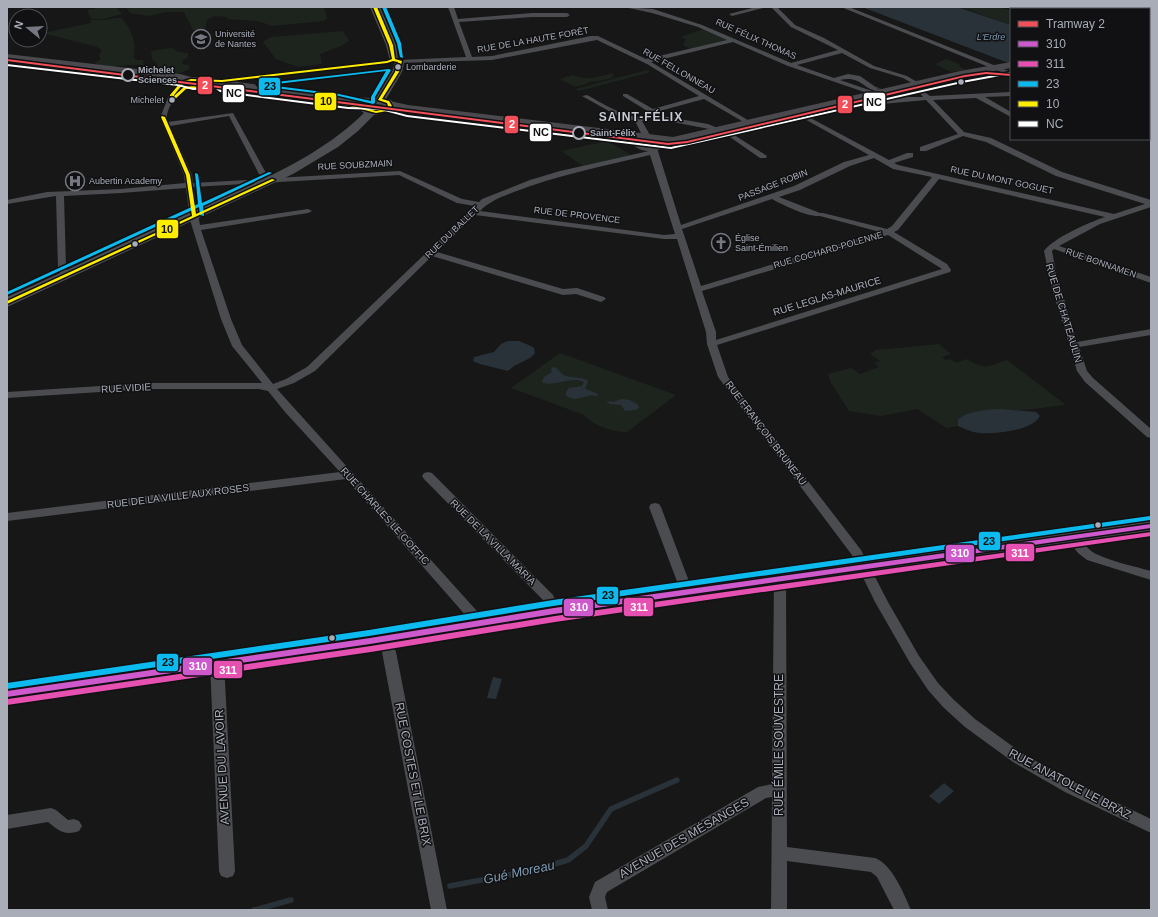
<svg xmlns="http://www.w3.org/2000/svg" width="1158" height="917" viewBox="0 0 1158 917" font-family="Helvetica,sans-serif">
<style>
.green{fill:#1d241e}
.water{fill:#2a3239}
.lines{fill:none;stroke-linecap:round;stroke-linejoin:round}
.stream{stroke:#2a3239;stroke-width:5.5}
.street-tunnel{stroke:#343537;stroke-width:6;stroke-dasharray:6 3;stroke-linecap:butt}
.street{fill:#4b4c50;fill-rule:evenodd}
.secondary{fill:#4a4a4e;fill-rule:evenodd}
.primary{fill:#4d4f52;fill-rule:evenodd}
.bus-1-casing{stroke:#111113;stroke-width:3}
.bus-2-casing{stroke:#111113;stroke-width:3}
.bus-3-casing{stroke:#111113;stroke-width:3}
.bus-4-casing{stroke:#111113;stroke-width:3}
.bus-5-casing{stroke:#111113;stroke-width:3}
.bus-1{fill:#cd59cc;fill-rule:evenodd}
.bus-2{fill:#e650b1;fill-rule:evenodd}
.bus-3{fill:#0bbbef;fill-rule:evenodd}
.bus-4{fill:#ffed00;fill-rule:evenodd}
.bus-5{fill:#fff;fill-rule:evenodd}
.tram-1-casing{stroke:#111113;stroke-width:3}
.tram-1{fill:#f44f59;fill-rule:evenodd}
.bus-dot{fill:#a8adb8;stroke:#111113;stroke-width:1.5}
.stop-dot{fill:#111113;stroke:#a8adb8;stroke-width:2}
.labels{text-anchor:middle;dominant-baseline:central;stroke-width:3;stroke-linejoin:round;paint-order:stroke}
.far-poi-label{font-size:9px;fill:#a8adb8;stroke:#111113;text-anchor:start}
.far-water-label{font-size:9px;font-style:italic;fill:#7f9bb3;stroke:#111113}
.far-street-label{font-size:9px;fill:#a8adb8;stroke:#111113}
.bus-label{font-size:9px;fill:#a8adb8;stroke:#111113;text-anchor:start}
.far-stop-label{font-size:9px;font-weight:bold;fill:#a8adb8;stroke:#111113;text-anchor:start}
.street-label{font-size:10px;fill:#a8adb8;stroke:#111113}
.far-district-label{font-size:12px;font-weight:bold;letter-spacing:1px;fill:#c9ccd4;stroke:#111113}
.near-street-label{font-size:12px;fill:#a8adb8;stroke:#111113}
.near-water-label{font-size:13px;font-style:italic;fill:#7f9bb3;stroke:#111113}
.line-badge{stroke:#111113;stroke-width:1.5}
.badge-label{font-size:11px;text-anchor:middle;font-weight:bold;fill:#fff}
.pale-badge-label{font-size:11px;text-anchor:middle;font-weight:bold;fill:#111}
</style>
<rect width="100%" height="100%" fill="#171717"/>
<g class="green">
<polygon points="104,7 117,8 122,14 103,19 91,19 87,10"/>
<polygon points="126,7 324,7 327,18 324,21 272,26 258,21 226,19 228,17 214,16 207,20 205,29 193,30 184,12 166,12 149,16 130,13"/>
<polygon points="954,7 997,7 1011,10 1011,25 969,10"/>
<path d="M115 18H122C133 33 136 40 134 58L137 60H143L144 65C128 63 110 70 94 63L101 59 99 56 102 50 97 47 43 33 91 23 90 20H107Z"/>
<polygon points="704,29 727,39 727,40 691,49 683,45 686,39 680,37"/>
<polygon points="343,31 349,41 341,46 320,54 322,64 298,67 276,59 263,42 271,37"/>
<path d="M172 48 178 52 188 53V57L183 60 182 64 189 65V69C179 75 167 76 158 69L157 64 152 59 151 51Z"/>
<polygon points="946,59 961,65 958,66 966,70 951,72 935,64"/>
<polygon points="647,70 651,72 579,91 575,89"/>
<path d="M614 73 612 78 599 81 588 82 589 83 575 87 560 79 573 75C588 82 599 76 614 73Z"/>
<polygon points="603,142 609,142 631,155 583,166 561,151"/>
<path d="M939 344 951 354 942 357 946 360 950 359 956 363 966 359C986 370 986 367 1007 360L1066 405C1052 406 1037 409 1022 410 1002 411 976 407 958 419V426L947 428 917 409 881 416 849 411 831 383 828 374 851 368 860 374 879 367 874 363 880 361 870 354 876 350Z"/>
<path d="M560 353 676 395 627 432C612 432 594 426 584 415L511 388Z"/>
</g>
<g class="water">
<polygon points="862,7 957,7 1011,25 1011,64"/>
<polygon points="508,341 519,341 531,346 534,348 535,353 530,358 514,366 508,371 480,364 473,361 474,357 494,352 501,344"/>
<path d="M553 367C559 368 560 374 566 376 573 379 581 376 588 381L585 389 598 394V396C595 396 591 395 588 396 579 398 575 401 566 396V392L569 388 582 386 584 382C572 376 557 386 543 383L542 381 544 377 552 372 551 369Z"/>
<polygon points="621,399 630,400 638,405 639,408 635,410 625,411 621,405 610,404 606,401 613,402"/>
<path d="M1000 409 1036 412 1040 416C1032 431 995 434 979 433 972 432 965 429 958 426V419C971 410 985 410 1000 409Z"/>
<polygon points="493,677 502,679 496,699 487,698"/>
<polygon points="944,783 954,791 939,804 929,796"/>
</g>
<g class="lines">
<g class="stream">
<polyline points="450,886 534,870 568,860 586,846 611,809 677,780"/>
<polyline points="254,910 291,900"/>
</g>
<g class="street-tunnel">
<polyline points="914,82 922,92"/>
<polyline points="875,89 893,99"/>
</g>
<g class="street">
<path d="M448 7H454L458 19 532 13H567L570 15 567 17H532L459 22 472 57 492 56 591 36H598L646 59 727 40 698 27 652 13 624 7 653 9 702 25 791 63 838 50 791 27 771 7H777L795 25 824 38 874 66 907 76 917 82 912 83 903 78 870 68 842 53 797 65 834 78 848 74 860 76 877 88V90C865 92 862 75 840 80L878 93V95L876 96 788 66 733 42 651 62 751 122V124H747L704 99 656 112V115L708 124 720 129V131L651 118 642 121 651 137 647 139 643 137 635 121 616 115 582 96 587 95C599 101 640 128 649 112L623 96V94H627L653 109 699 96 647 64 597 40 492 60 398 63V61L400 60 466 57Z"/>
<polygon points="756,7 767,7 732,16 729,14"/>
<polygon points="841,7 849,7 1011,72 1011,76"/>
<polygon points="387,60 389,61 389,63 222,83 219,81 222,79"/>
<path d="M181 84 184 86C178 94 163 111 168 122L233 113 266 173 275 178 400 171 462 199 479 202 482 199 530 180 560 171 649 151 650 146H653L657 148 681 225 794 186 844 162 869 155 801 117V115L803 114 889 160 907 153H913V157L894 163 898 165 1114 214 1145 204 1056 176 986 142 963 136 926 151H920V147L958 134 926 100 882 104 879 102C887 96 912 97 923 97L919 92 922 90 930 96 1011 92V96L985 97 1011 112V117L976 98 933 100 964 132 991 138 1062 172 1151 200V207L1100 224 1059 246 1151 277V283L1054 249 1052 251 1056 272 1077 342 1151 329V335L1079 347 1087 371 1093 378 1151 429V438L1147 437 1085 382 1077 371 1052 289 1044 251C1053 238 1090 222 1105 217L939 179 898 230 894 232 947 264 951 270 950 272 717 345 728 377 861 550 888 602 919 656 938 683 953 699 975 719 1023 754 1076 783 1151 819V833L1065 792 1013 762 965 727 943 707 928 690 910 663 875 602 852 555 718 377 707 344 706 332 677 239H664L475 215 437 252 563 289 577 288 604 297 606 299 601 302 576 294 563 295 432 256 315 371 294 383 277 389 485 620 486 623 485 626 480 628 475 626 346 479 7 521V513L340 472 285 412 268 391 259 389H147L7 398V392L147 383H262L232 346 221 319 190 220 186 188 121 193 64 196 66 268 69 276 65 279 62 278 58 268 56 196 7 204V200L47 192 121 189 185 183 184 175 160 118 169 95ZM229 116 259 174 265 179 193 183 192 175 170 126ZM650 155 675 234 664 235 480 211C490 201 501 197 514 192 558 175 604 166 650 155ZM874 158 893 169 932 177 892 226 887 229 823 213H820L779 197 800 190 850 166ZM399 175 457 203 475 206 307 367 286 379 273 384 242 345 231 319 201 230 308 213 312 211 308 209 200 225 193 187ZM772 199C783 205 807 217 820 216L880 232 701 286 682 229ZM888 235 942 269 716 340V332L702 291Z"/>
<polygon points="729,132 731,133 767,156 766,158 760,158 727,135 727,133"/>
<rect x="1149" y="132" width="2" height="5"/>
<polygon points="428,472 432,473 553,595 560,611 559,614 554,616 549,614 543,600 424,479 422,476 424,473"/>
<polygon points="655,503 659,504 661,507 693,592 691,595 687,597 683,595 681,592 649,507 651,504"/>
<path d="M1072 534C1082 537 1086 550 1096 554 1113 562 1133 566 1151 571V580L1087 560 1078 553 1066 538 1068 535Z"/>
<path d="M780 575 784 576 786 579 787 847 875 858C892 864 904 894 911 910H894L877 877 871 872 787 861V910H771L772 797 766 798 607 892 605 897 608 910H592L589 897 595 882 758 787 772 784 774 579 776 576Z"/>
<polygon points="384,634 389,635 396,652 447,910 431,910 382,652 377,639 379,635"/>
<polygon points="217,658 222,659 224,663 235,871 233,876 227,878 221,876 219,871 210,663 212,659"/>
<path d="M51 808 56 810 68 820 74 819 79 821 82 826 79 831C65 836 59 831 48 822L7 829V815Z"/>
</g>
<g class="secondary">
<polygon points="1061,7 1069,7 1068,9 1060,9"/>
<polygon points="1149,48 1151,49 1151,55 1149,54"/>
<path d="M7 54 180 74 191 77 214 78 217 79 218 82 223 80 349 97 372 98 377 101 372 104 349 103 224 86 214 90 181 89 176 86 179 81 181 80H179L7 60ZM190 83H192L213 84Z"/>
<path d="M1011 62V68L960 77 682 141 668 143 666 147C655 152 640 154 632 143L635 139 408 111 387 106 385 104 390 101 408 105 673 137 960 71ZM647 140 656 141 658 142 649 145 643 143Z"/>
<polygon points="1151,520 1151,532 554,618 370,648 7,702 7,686 370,634 554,604"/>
</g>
<path class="primary" d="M370 7H380L396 45 398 60 403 61 404 63 402 72 386 99 391 100 396 106 388 112 374 115 358 131 338 147 293 174 7 307V297C68 270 128 241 188 213 250 185 315 161 364 113L356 107 361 101 376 98 392 72 395 62 390 61 386 45ZM374 104 384 105 376 108 368 106Z"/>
<g class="bus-1-casing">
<polygon id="bus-1" points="1151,524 1151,528 554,614 370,644 7,697 7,691 370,638 554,608"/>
</g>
<g class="bus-2-casing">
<polygon id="bus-2" points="1151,532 1151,536 555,622 371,652 7,705 7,699 8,699 371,646 555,616"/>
</g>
<g class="bus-3-casing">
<g id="bus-3">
<polygon points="382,7 386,7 401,43 403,58 400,57 397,43"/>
<path d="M389 69 391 70 375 97V103L373 104 339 96 259 86 257 85 259 84ZM386 71 371 97V101L339 94 268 85Z"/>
<polygon points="269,172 272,173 203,206 204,216 200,215 199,207 7,295 7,292 198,204 195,173 198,174 202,203"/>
<polygon points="1150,516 1151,516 1151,520 1150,520 553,606 369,636 7,689 7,683 369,630 553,600"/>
</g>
</g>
<g class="bus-4-casing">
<g id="bus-4">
<path d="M373 7H377L393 45 395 59 402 61 399 72 382 99 389 101 392 106 387 111 376 113 350 106 325 102 205 87 186 89 173 101 170 100V95L181 82 191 79 222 80 387 61 392 59 389 45ZM393 61 398 62 395 72 378 100 387 103 388 106 385 109 376 111 350 104 325 100 205 85 184 87 174 96V95L183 84 191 81 222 82 387 63Z"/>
<polygon points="162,116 165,117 190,175 196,214 272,179 275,180 7,304 7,301 192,216 186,175 161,117"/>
</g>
</g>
<g class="bus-5-casing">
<polygon id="bus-5" points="7,64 178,84 193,88 217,87 222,90 239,93 348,107 381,108 407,115 671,147 962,81 1011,72 1011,74 962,83 671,149 407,117 381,110 348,109 239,95 220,92 216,89 193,90 178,86 7,66"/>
</g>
<use href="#bus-1" class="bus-1"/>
<use href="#bus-2" class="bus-2"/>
<use href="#bus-3" class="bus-3"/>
<use href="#bus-4" class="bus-4"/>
<use href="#bus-5" class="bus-5"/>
<g class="tram-1-casing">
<polygon id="tram-1" points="7,59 668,143 687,141 965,75 986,72 1011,74 1011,76 986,74 965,77 687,143 668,145 7,61"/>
</g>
<use href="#tram-1" class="tram-1"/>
</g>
<defs>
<g id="university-ring" transform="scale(1)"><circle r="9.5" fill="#111113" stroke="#757880" stroke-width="1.5"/><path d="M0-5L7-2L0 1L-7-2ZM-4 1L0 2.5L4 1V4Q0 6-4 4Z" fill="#757880"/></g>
<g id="hospital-ring" transform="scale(1)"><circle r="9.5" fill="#111113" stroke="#757880" stroke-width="1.5"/><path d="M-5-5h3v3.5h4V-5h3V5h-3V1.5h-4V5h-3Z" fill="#757880"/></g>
<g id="church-ring" transform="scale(1)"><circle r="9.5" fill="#111113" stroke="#757880" stroke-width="1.5"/><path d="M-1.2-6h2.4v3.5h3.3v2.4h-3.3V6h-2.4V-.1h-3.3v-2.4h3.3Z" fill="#757880"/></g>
</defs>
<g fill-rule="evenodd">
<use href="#university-ring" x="201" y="39"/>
<use href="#hospital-ring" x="75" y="181"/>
<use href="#church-ring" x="721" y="243"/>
</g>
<g class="bus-dot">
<circle cx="398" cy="67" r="3.5"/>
<circle cx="961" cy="82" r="3.5"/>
<circle cx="172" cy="100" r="3.5"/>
<circle cx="135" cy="244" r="3.5"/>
<circle cx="1098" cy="525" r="3.5"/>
<circle cx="332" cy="638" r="3.5"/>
</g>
<g class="stop-dot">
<circle cx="128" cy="75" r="6"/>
<circle cx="579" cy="133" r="6"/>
</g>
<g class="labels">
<g class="far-poi-label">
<text x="215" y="34">Université<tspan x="215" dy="10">de Nantes</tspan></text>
<text x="89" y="181">Aubertin Academy</text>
<text x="735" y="238">Église<tspan x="735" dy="10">Saint-Émilien</tspan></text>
</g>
<g class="far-water-label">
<text x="991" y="37">L'Erdre</text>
</g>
<g class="far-street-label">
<text transform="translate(756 39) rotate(24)">RUE FÉLIX THOMAS</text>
<text transform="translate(533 40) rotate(-10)">RUE DE LA HAUTE FORÊT</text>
<text transform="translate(679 71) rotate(30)">RUE FELLONNEAU</text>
<text transform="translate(355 165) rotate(-3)">RUE SOUBZMAIN</text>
<text transform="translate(1002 180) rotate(12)">RUE DU MONT GOGUET</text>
<text transform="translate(773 185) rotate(-21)">PASSAGE ROBIN</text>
<text transform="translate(577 215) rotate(7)">RUE DE PROVENCE</text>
<text transform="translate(452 232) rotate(-44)">RUE DU BALLET</text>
<text transform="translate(828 250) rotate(-16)">RUE COCHARD-POLENNE</text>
<text transform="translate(1101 263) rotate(19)">RUE BONNAMEN</text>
</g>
<g class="bus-label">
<text x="406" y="67">Lombarderie</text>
<text x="164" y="100" text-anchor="end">Michelet</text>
</g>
<g class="far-stop-label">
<text x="138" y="70">Michelet<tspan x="138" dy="10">Sciences</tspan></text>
<text x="590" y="133">Saint-Félix</text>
</g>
<g class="street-label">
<text transform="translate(827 296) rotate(-17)">RUE LEGLAS-MAURICE</text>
<text transform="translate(1064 313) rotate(73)">RUE DE CHATEAULIN</text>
<text transform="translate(126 388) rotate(-3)">RUE VIDIE</text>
<text transform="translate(766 433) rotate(53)">RUE FRANÇOIS BRUNEAU</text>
<text transform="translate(178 496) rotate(-7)">RUE DE LA VILLE AUX ROSES</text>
<text transform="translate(385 516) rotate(48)">RUE CHARLES LE GOFFIC</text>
<text transform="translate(493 542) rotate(45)">RUE DE LA VILLA MARIA</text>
</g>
<g class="far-district-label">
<text x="641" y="117">SAINT-FÉLIX</text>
</g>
<g class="near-street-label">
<text transform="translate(779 745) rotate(-90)">RUE ÉMILE SOUVESTRE</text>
<text transform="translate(222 767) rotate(-93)">AVENUE DU LAVOIR</text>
<text transform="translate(413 774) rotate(79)">RUE COSTES ET LE BRIX</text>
<text transform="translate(1070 784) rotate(28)">RUE ANATOLE LE BRAZ</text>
<text transform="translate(684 838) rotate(-30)">AVENUE DES MÉSANGES</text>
</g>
<g class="near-water-label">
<text transform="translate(519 872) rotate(-12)">Gué Moreau</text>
</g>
</g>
<g class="line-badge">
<rect x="197" y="76" width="16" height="19" rx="4" fill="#f44f59"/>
<rect x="258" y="77" width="23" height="19" rx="4" fill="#0bbbef"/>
<rect x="222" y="84" width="23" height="19" rx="4" fill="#fff"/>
<rect x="314" y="92" width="23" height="19" rx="4" fill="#ffed00"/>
<rect x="863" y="92" width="23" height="20" rx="4" fill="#fff"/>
<rect x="837" y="95" width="16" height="19" rx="4" fill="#f44f59"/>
<rect x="504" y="115" width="15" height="19" rx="4" fill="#f44f59"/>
<rect x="529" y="123" width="23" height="19" rx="4" fill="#fff"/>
<rect x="156" y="219" width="23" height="20" rx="4" fill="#ffed00"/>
<rect x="978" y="531" width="23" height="20" rx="4" fill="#0bbbef"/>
<rect x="1005" y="543" width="30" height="19" rx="4" fill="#e650b1"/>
<rect x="945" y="544" width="30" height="19" rx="4" fill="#cd59cc"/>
<rect x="596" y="586" width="23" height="19" rx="4" fill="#0bbbef"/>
<rect x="623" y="597" width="31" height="20" rx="4" fill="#e650b1"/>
<rect x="563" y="598" width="31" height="19" rx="4" fill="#cd59cc"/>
<rect x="156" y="653" width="23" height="19" rx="4" fill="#0bbbef"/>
<rect x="182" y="657" width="31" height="19" rx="4" fill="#cd59cc"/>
<rect x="213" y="660" width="30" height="19" rx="4" fill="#e650b1"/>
</g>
<g class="badge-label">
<text x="205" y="89">2</text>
<text x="845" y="108">2</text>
<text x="512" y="128">2</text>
<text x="1020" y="557">311</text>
<text x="960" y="557">310</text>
<text x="639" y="611">311</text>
<text x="579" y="611">310</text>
<text x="198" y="670">310</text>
<text x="228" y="674">311</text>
</g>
<g class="pale-badge-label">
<text x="270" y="90">23</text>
<text x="234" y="97">NC</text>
<text x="326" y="105">10</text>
<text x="874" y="106">NC</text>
<text x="541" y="136">NC</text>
<text x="167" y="233">10</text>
<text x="989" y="545">23</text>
<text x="608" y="599">23</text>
<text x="168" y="666">23</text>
</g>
<rect width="1158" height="917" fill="none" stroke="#a8adb8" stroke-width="16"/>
<rect x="1010" y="8" width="140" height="132" fill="#111113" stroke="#4d4f55"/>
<rect x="1018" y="21" width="20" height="6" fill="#f44f59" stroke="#4d4f55"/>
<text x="1046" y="28" font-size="12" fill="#a8adb8">Tramway 2</text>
<rect x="1018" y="41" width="20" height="6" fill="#cd59cc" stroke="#4d4f55"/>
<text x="1046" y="48" font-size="12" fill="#a8adb8">310</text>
<rect x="1018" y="61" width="20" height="6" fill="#e650b1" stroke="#4d4f55"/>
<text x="1046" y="68" font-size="12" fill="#a8adb8">311</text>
<rect x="1018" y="81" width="20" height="6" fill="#0bbbef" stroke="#4d4f55"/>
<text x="1046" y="88" font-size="12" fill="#a8adb8">23</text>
<rect x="1018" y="101" width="20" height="6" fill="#ffed00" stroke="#4d4f55"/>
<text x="1046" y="108" font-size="12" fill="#a8adb8">10</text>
<rect x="1018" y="121" width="20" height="6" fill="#ffffff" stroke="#4d4f55"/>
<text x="1046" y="128" font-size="12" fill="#a8adb8">NC</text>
<g transform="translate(28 28) rotate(288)"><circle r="19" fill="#111113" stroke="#4d4f55"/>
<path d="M0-3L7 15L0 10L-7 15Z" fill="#757880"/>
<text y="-6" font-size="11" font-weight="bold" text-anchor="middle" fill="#a8adb8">N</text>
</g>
</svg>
